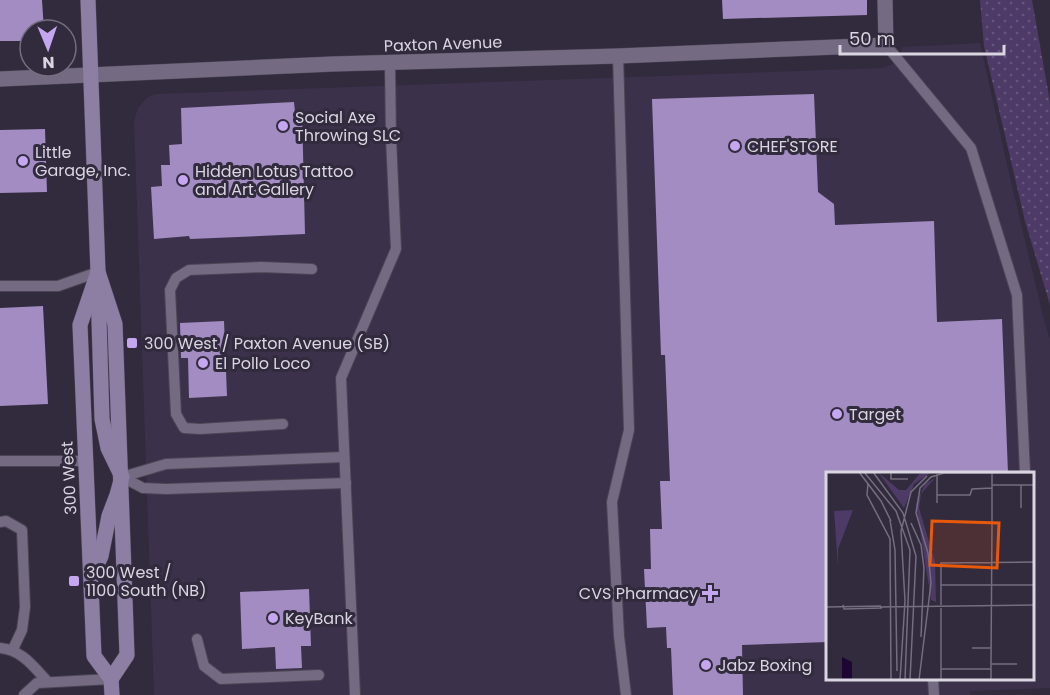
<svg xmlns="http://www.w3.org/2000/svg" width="1050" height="695" viewBox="0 0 1050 695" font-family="Poppins,sans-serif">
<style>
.built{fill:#3c314b;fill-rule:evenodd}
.grass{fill:url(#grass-dots)}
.building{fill:#a28cc2}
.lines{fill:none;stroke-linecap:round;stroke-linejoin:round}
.lane-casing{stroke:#4c4555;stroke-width:12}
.street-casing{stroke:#4c4555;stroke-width:16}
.secondary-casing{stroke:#4c4555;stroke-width:16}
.lane{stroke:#746b82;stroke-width:10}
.street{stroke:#746b82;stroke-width:15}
.secondary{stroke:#8d7ea4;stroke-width:15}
.poi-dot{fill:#c5a6f0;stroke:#322a3d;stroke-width:2}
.labels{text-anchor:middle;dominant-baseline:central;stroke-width:6;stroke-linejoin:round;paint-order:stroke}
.street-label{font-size:16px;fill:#d9d5e1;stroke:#322a3d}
.poi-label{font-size:16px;fill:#d9d5e1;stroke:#322a3d;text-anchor:start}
.inset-road{fill:none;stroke:#756e7f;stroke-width:1.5}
.view{fill:#e8590c;fill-opacity:0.15;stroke:#e8590c;stroke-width:3}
.inset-edge{fill:none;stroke:#d9d5e1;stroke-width:3}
</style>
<defs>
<pattern id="grass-dots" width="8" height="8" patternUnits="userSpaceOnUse" patternTransform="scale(1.5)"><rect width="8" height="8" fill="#4d3a66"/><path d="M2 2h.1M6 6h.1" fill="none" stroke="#66567c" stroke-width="1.8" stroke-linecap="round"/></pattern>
</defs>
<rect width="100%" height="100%" fill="#322a3d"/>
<path class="built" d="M980 43 1010 178 1045 324 1050 339V688L970 691V695H154L134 121 138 108 148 97 156 94 882 68 891 65 897 60 901 54 902 47ZM828 473H1034V678H828Z"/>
<polygon class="grass" points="980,0 1032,0 1050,102 1050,305 1025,221 984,46"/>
<g class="building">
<polygon points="0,0 42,0 44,30 30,30 30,41 0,41"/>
<polygon points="722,0 867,0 867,15 723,19"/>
<polygon points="814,94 818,192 834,204 835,225 934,221 937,322 1002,319 1008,473 828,473 828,642 742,645 743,695 673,695 671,648 667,648 666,627 647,628 644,569 651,569 650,529 662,529 660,481 670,481 665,355 661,355 652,99"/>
<polygon points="294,102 295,112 302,111 305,234 190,239 189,236 154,239 151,187 162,186 161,165 170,165 169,145 182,144 181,108"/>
<polygon points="45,129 47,192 0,193 0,130"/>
<polygon points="43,306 48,404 0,406 0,308"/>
<polygon points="224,321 227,396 189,398 188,358 181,358 180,323"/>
<polygon points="309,589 311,646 301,646 302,668 276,669 275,647 242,649 240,592"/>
</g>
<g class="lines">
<g class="lane-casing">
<g id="lane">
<polyline points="886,45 971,148 1017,295 1025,473"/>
<polyline points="618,56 629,430 612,502 619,636 626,695"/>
<polyline points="0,286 58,286 98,272"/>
<polyline points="283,424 200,429 184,428 176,414 170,290 176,278 189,270 261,267 312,269"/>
<polyline points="0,461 86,461"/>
<polyline points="122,477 143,488 166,489 346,483"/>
<polyline points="122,477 166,464 344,457"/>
<polyline points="0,522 6,521 22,530 25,607 22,630 13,649"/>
<polyline points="197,639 204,666 221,679 319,675"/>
<path d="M0 648C22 650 33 666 47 681"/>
<polyline points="933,678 934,695"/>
<polyline points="24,695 37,683 111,679"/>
<polyline points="355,695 341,378 396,249 391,138 390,64"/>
</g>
</g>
<g class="street-casing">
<polyline id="street" points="0,79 333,64 618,56 886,45 885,0"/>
</g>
<g class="secondary-casing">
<g id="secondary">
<polyline points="88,0 98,272 115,324 127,655 111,679"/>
<polyline points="98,272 80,325 94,656 111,679 112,695"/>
<polyline points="92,575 101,556 109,516 117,495 122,477 108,448 102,419 98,287"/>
</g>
</g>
<use href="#lane" class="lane"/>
<use href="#street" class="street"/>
<use href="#secondary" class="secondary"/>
</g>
<g class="poi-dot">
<circle cx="283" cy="126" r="6"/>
<circle cx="735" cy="146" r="6"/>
<circle cx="23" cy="161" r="6"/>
<circle cx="183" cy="180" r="6"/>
<rect x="126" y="337" width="12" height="12" rx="3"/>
<circle cx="203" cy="363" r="6"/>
<circle cx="837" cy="414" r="6"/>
<rect x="68" y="575" width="12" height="12" rx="3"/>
<path d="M707 584h6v6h6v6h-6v6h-6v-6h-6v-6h6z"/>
<circle cx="273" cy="618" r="6"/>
<circle cx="706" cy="665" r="6"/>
</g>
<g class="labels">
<g class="street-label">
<text transform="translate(443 44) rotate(-2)">Paxton Avenue</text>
<text transform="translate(69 478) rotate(-93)">300 West</text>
</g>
<g class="poi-label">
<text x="295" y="117">Social Axe<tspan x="295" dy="18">Throwing SLC</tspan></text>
<text x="747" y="146">CHEF'STORE</text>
<text x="35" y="152">Little<tspan x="35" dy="18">Garage, Inc.</tspan></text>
<text x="195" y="171">Hidden Lotus Tattoo<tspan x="195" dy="18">and Art Gallery</tspan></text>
<text x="144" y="343">300 West / Paxton Avenue (SB)</text>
<text x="215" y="363">El Pollo Loco</text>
<text x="849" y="414">Target</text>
<text x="86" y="572">300 West /<tspan x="86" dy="18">1100 South (NB)</tspan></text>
<text x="698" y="593" text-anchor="end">CVS Pharmacy</text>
<text x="285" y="618">KeyBank</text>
<text x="718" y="665">Jabz Boxing</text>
</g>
</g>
<g transform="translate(826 472)">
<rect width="208" height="208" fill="#322a3d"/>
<path d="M52 0 73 18H80L95 0H106L88 12 78 36ZM109 6 95 22 93 36 109 90 110 130 105 128 90 32 99 12ZM27 38 12 77V95L8 39Z" fill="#4d3a66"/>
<path d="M16 185 26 190V208H16Z" fill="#1d0632"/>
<path class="inset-road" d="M33 0 55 29 65 49M38 0 70 39 84 78 79 208M47 0 77 41 90 84 84 208M65 0V7H82M166 0V53M42 11 41 23 64 67 65 208M166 13H209M111 23H144L146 17 166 16M111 31V2M195 36V13M64 48 69 78 71 199M85 51 95 73 98 96 95 165M115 113H209M17 133 18 137 56 136M115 133V91L209 90M0 135 55 134M54 135 209 133M115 136V208M146 176H165M165 189V208M165 190 166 52M165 192H191M115 197H165M74 208 79 129 75 59 85 20 101 4M93 208 105 111 102 81 90 41 94 16 105 5 118 1H209"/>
<path class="view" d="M106 49 173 51 171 96 104 93Z"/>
<rect width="208" height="208" class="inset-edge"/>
</g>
<g transform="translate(48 48) rotate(178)"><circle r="28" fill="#322a3d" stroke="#756e7f" stroke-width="1.5"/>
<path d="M0-4.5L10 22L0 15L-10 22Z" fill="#c5a6f0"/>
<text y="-9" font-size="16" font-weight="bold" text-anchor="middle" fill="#d9d5e1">N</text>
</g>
<path d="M840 45v9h164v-9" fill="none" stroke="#d9d5e1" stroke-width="3"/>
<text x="849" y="45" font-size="18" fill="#d9d5e1" stroke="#322a3d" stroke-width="4.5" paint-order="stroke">50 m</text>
</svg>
